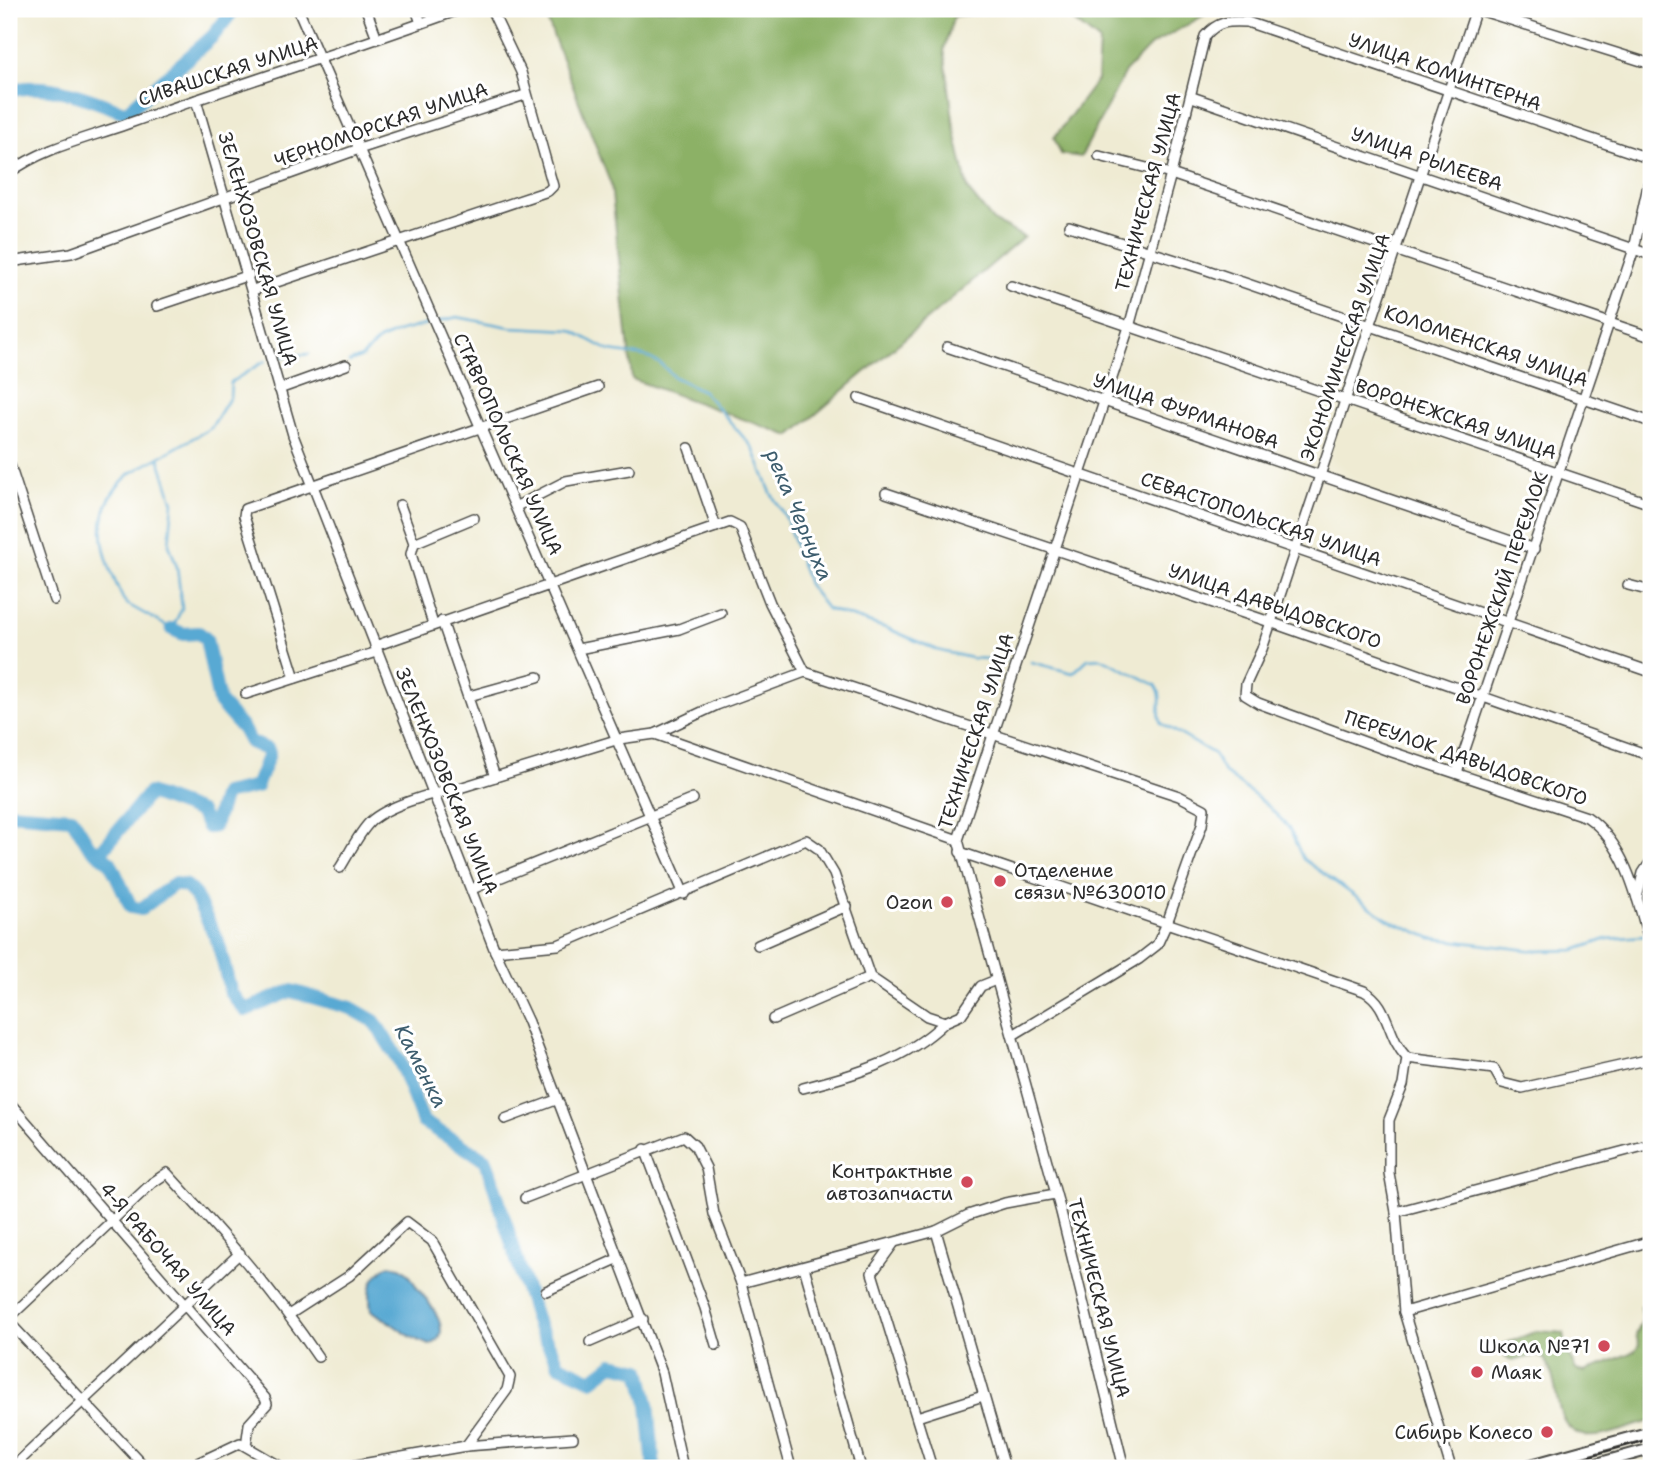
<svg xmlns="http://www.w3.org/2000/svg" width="1660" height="1477" viewBox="0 0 1660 1477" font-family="'Shantell Sans',sans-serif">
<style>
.forest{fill:#8cb166;stroke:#5c6e48;stroke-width:2}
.water{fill:#58a9d3;stroke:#426a7f;stroke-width:2}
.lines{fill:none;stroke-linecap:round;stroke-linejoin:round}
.stream{stroke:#58a9d3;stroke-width:2.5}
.river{stroke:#58a9d3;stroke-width:14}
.minor-casing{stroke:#484844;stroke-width:12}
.major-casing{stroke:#484844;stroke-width:14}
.minor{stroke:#fff;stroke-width:9}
.major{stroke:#fff;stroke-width:10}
.tram{stroke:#2b2b2b;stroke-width:2}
.poi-dot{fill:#d1495b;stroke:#fff;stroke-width:2.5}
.labels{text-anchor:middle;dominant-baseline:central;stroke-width:6;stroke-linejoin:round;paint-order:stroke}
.street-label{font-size:19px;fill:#2b2b2b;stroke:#fff}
.poi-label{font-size:19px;fill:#2b2b2b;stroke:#fff;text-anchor:end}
.water-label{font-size:21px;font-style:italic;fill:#3d5d6e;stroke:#fff}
</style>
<rect width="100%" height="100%" fill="#fff"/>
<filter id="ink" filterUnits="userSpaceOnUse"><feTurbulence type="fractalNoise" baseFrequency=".0143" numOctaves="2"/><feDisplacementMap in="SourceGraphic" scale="14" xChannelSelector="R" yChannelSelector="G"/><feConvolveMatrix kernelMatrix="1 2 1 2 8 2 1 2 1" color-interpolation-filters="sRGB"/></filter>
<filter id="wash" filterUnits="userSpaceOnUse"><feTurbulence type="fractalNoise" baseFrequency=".00686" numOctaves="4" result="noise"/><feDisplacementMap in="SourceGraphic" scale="28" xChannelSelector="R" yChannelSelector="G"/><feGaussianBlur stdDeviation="1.57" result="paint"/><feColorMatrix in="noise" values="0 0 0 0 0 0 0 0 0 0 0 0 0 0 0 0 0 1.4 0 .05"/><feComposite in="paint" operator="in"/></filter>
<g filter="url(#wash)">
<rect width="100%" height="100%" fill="#efebd3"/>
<g class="forest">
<polygon points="543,9 1013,9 954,16 944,49 954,127 968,190 993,221 1024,237 790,436 632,379 611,185"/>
<polygon points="1059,9 1215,9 1150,46 1125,72 1081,157 1061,154 1054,138 1097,80 1099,41"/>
<path d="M1648 1301H1651V1421C1616 1430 1571 1457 1559 1406 1555 1391 1554 1372 1544 1359L1537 1355 1512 1361 1505 1357 1499 1346 1537 1331 1564 1333 1566 1349 1576 1370 1585 1372 1635 1351 1639 1345 1636 1335 1643 1319 1641 1307Z"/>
</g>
<path class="water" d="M389 1265C393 1266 397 1266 400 1267 409 1271 413 1282 418 1289 429 1302 456 1334 430 1345 406 1338 392 1321 371 1311 368 1289 370 1277 389 1265Z"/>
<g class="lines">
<g class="stream">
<polyline points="277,357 309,354"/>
<polyline points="349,362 362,357 379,340 400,331 457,317 510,327 571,330 610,351 645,356 661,364 674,377 703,391 753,448 771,493 786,518 808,584 827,609 889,629 937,650 971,658 1006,660"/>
<path d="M159 458 173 503 169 544 177 567 182 608 172 629 127 604 123 599C102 554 86 510 131 473L211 428 230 397 231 382 265 361"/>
<path d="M1031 662 1073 673 1088 659 1101 658 1156 685C1165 698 1156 710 1161 723L1214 754 1224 772 1268 806 1289 828 1303 859 1387 919 1431 938 1536 951 1575 950 1607 939 1644 936"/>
</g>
<g class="river">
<path d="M9 91C47 80 89 99 124 112"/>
<polyline points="128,111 213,36 234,9"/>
<polyline points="9,813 72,818 89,846 110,862 131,907 141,909 174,884 186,886 195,895 218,942 231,993 245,1010 291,991 351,1008 374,1021 400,1062 423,1122 486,1160 536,1321 559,1365 592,1380 613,1364 640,1370 648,1404 654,1468"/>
<polyline points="99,854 149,793 200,812 208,827 214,826 224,794 256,787 269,754 268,750 250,742 243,729 219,702 206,639 199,633 183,634 172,629"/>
</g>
</g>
</g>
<g filter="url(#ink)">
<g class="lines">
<g class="minor-casing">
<g id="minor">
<polyline points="298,9 684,894"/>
<polyline points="366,9 377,38"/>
<polyline points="416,9 421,23"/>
<path d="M1476 9 1262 649 1246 684 1245 695 1258 703 1389 751 1587 817C1627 844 1639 905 1651 948"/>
<polyline points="1476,9 1651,64"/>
<polyline points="1192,97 1651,255"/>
<polyline points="196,100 293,435 495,951 528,1022 662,1373 683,1468"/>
<polyline points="1099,156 1171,174 1651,337"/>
<path d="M9 173C42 148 88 138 127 124 238 84 350 50 461 9"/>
<polyline points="1069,226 1207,270 1651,422"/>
<polyline points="9,262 71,253 359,149 525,95"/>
<polyline points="1011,286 1651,504"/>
<polyline points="253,290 548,191 553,186 521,72 491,9"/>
<polyline points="157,306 249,275"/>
<polyline points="947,347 1534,549"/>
<polyline points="279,389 346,365"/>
<polyline points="859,398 1651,672"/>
<polyline points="689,448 716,527"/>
<polyline points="9,462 54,600"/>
<polyline points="886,493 1270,622 1651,756"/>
<polyline points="400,505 414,543 411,554 433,624"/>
<polyline points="517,506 566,481 629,470"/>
<polyline points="414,543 474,518"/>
<polyline points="1628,585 1651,591"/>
<polyline points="442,621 495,777"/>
<polyline points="375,646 730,522 740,527 770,603 805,672"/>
<polyline points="578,649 679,629 721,613"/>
<polyline points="295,678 244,516 245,509 598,387"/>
<polyline points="246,694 377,652"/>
<polyline points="469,696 538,677"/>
<polyline points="655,734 958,840"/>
<polyline points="1457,773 1634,249 1651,172"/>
<path d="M960 852 1364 991C1390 1005 1386 1036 1407 1058L1403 1085 1389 1120V1173L1396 1212 1404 1312 1451 1468"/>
<path d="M340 868C349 854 358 834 370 822 387 806 431 793 453 790L619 739 655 734 717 705 805 672 1179 796 1204 809 1202 825 1167 923 1157 945 1139 959 1013 1035"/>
<polyline points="472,889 693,799"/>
<polyline points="1637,898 1643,873 1651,861"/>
<polyline points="758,945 847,906"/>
<polyline points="495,951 558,945 806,840 819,849 834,874 870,977 927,1016 945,1022 961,1015 981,986 996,980"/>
<polyline points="773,1019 870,977"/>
<polyline points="1407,1058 1494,1069 1502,1083 1522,1088 1651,1059"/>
<path d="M803 1088C855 1075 906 1060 945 1022"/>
<polyline points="9,1102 265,1398 267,1404 249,1424 246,1446"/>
<polyline points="505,1119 556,1100"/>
<polyline points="645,1149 705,1308 716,1345"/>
<polyline points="525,1198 684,1136 695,1146 706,1168 714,1214 741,1283 791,1468"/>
<polyline points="1396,1212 1651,1144"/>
<polyline points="936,1231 1005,1468"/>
<polyline points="893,1244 872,1273 932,1468"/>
<polyline points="804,1267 861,1468"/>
<polyline points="741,1283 936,1231 968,1215 1005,1203 1055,1194"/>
<polyline points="546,1291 617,1259"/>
<polyline points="1404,1312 1651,1241"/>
<polyline points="290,1314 349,1276 407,1222 432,1241 510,1377 507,1390 466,1446"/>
<path d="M9 1318 152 1183 167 1173C221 1232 273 1290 318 1357"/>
<polyline points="9,1322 146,1468"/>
<polyline points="590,1342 643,1319"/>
<polyline points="917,1417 983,1396"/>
<polyline points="12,1468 240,1253"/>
<polyline points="187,1468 240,1443 283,1468"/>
<polyline points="339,1468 466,1446 573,1438"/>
<path d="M1124 1468 1061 1212 958 840 1129 327 1171 174 1205 36C1218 21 1228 21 1247 22L1651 159"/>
</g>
</g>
<g class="major-casing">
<g id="major">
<polyline points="1520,1468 1651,1432"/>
<polyline points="1582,1468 1651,1449"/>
</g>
</g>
<use href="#minor" class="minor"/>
<use href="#major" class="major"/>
<polyline class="tram" points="1547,1468 1651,1439"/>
</g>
</g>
<g class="poi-dot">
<circle cx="1000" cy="881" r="7"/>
<circle cx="947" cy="902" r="7"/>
<circle cx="967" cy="1182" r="7"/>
<circle cx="1604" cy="1346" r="7"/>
<circle cx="1477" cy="1372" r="7"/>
<circle cx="1547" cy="1432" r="7"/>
</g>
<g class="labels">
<g class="street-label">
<text transform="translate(228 71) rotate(-18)">СИВАШСКАЯ УЛИЦА</text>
<text transform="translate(1445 72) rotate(19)">УЛИЦА КОМИНТЕРНА</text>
<text transform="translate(381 125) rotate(-19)">ЧЕРНОМОРСКАЯ УЛИЦА</text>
<text transform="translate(1427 159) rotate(19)">УЛИЦА РЫЛЕЕВА</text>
<text transform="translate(1148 192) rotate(-75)">ТЕХНИЧЕСКАЯ УЛИЦА</text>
<text transform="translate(258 249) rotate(74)">ЗЕЛЕНХОЗОВСКАЯ УЛИЦА</text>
<text transform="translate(1486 346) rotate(19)">КОЛОМЕНСКАЯ УЛИЦА</text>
<text transform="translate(1345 347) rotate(-71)">ЭКОНОМИЧЕСКАЯ УЛИЦА</text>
<text transform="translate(1186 411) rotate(19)">УЛИЦА ФУРМАНОВА</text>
<text transform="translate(1456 419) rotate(19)">ВОРОНЕЖСКАЯ УЛИЦА</text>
<text transform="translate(508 444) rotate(66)">СТАВРОПОЛЬСКАЯ УЛИЦА</text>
<text transform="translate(1261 519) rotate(19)">СЕВАСТОПОЛЬСКАЯ УЛИЦА</text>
<text transform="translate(1502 588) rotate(-71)">ВОРОНЕЖСКИЙ ПЕРЕУЛОК</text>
<text transform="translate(1275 606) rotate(19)">УЛИЦА ДАВЫДОВСКОГО</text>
<text transform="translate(976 731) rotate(-72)">ТЕХНИЧЕСКАЯ УЛИЦА</text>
<text transform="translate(1466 758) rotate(19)">ПЕРЕУЛОК ДАВЫДОВСКОГО</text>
<text transform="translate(447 781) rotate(68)">ЗЕЛЕНХОЗОВСКАЯ УЛИЦА</text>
<text transform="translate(168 1259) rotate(49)">4-Я РАБОЧАЯ УЛИЦА</text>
<text transform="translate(1099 1298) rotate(76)">ТЕХНИЧЕСКАЯ УЛИЦА</text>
</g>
<g class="poi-label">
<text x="1014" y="870" text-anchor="start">Отделение<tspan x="1014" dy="22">связи №630010</tspan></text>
<text x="933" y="902">Ozon</text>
<text x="953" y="1171">Контрактные<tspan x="953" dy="22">автозапчасти</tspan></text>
<text x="1590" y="1346">Школа №71</text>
<text x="1491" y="1372" text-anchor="start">Маяк</text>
<text x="1533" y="1432">Сибирь Колесо</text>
</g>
<g class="water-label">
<text transform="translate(799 515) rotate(67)">река Чернуха</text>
<text transform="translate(421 1066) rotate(63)">Каменка</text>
</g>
</g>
<rect width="1660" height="1477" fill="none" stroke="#fff" stroke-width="35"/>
</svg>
